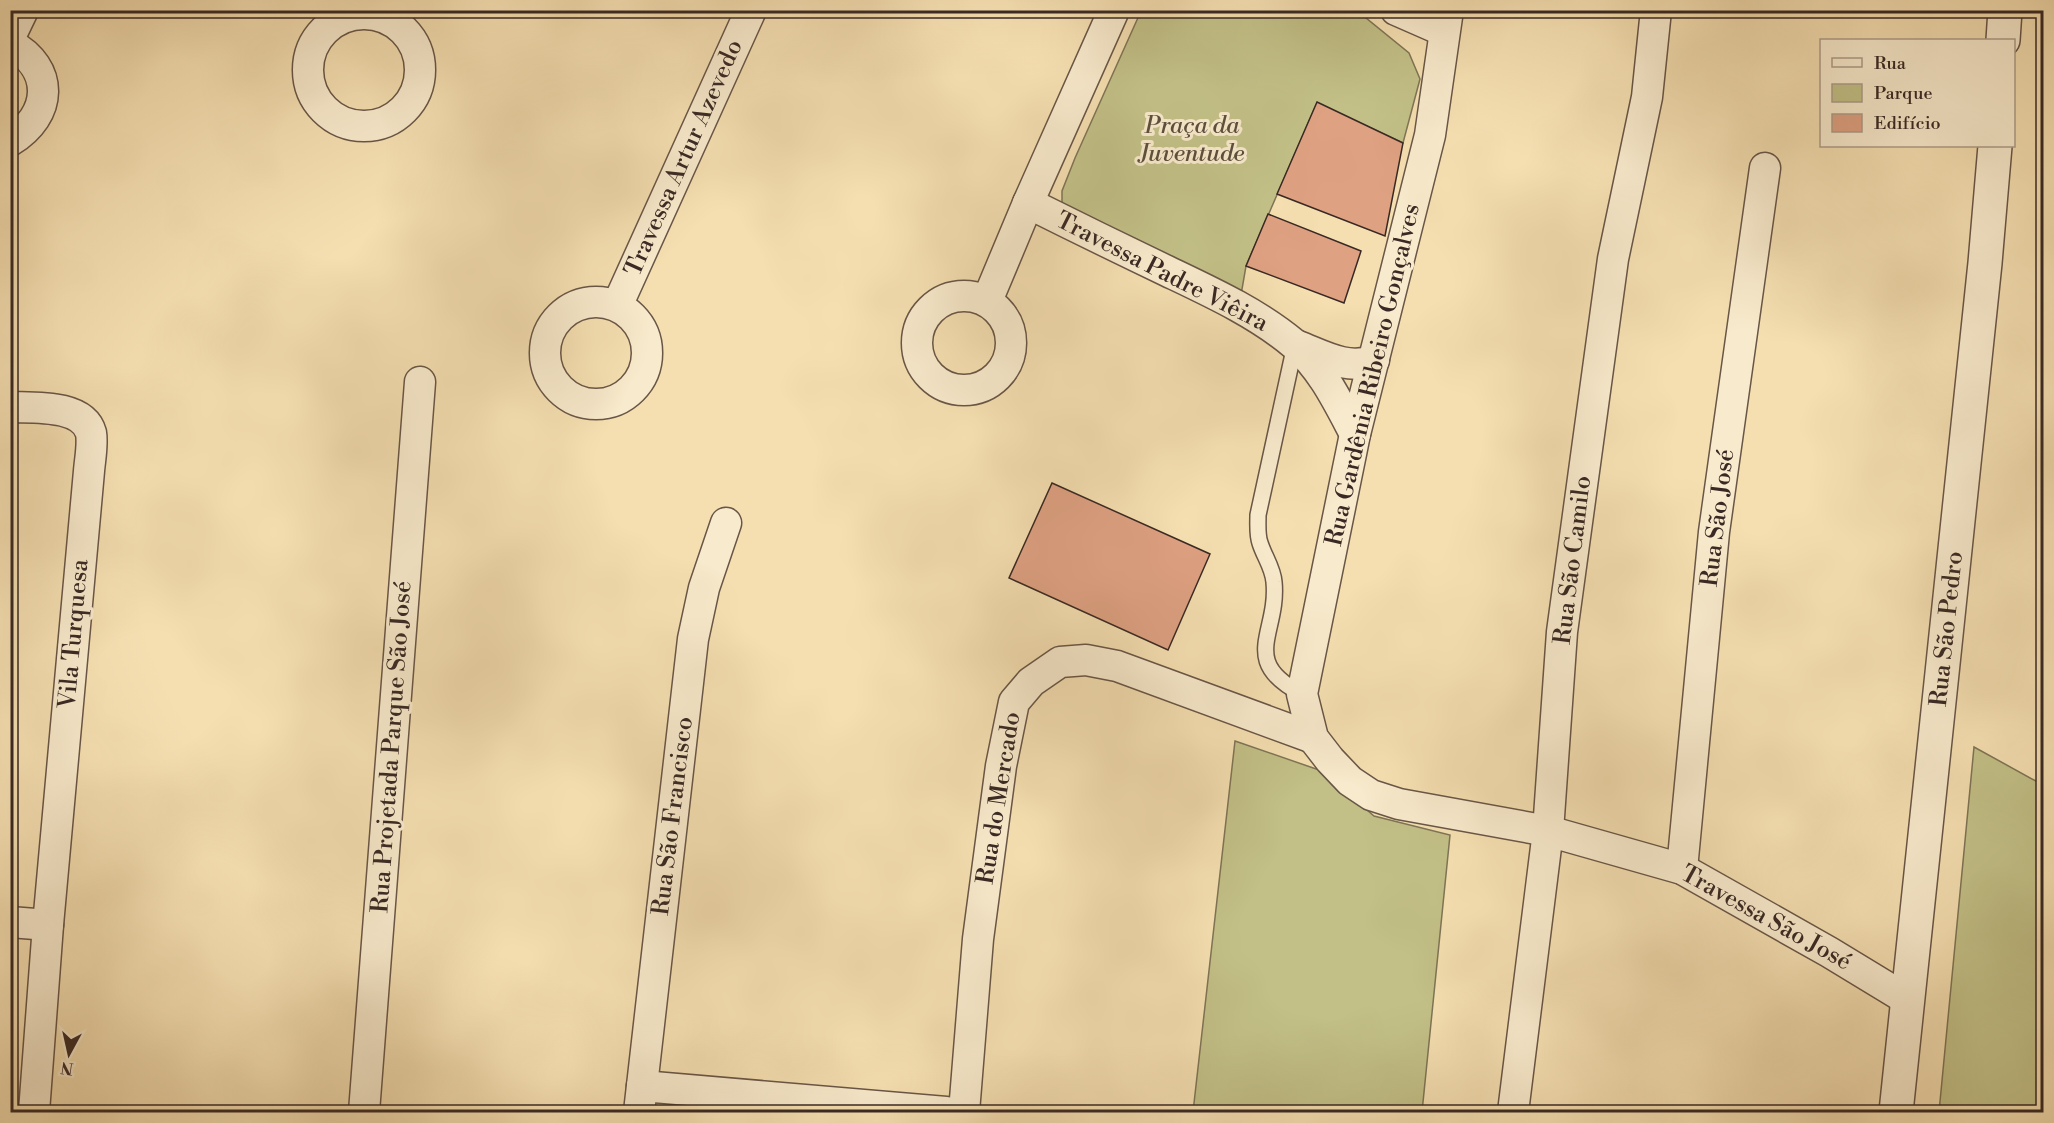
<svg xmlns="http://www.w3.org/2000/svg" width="2054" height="1123" viewBox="0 0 2054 1123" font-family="'Libre Bodoni',serif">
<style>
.green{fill:#c2c087;stroke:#7e7456;stroke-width:1.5}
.building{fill:#dea182;stroke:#392924;stroke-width:1.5}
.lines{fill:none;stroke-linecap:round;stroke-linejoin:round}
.service-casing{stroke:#685647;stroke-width:18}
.minor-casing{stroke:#685647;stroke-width:33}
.tertiary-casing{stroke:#685647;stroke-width:36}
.service{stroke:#f8eacc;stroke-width:15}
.minor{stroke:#f8eacc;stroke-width:30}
.tertiary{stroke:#f8eacc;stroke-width:33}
.labels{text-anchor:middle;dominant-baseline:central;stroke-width:6;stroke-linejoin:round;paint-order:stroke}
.park-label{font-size:24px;font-style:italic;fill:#5b4f3d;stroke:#f8eacc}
.street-label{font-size:24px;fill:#392924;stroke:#f8eacc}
</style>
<rect width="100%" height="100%" fill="#f5dfb1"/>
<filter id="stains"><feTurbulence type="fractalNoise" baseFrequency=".00333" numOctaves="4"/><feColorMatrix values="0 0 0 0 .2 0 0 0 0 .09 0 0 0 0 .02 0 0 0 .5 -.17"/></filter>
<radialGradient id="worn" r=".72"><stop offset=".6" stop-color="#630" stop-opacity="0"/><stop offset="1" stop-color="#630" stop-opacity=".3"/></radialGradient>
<g class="green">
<polygon points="1141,11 1353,11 1361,14 1409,53 1420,79 1403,143 1317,103 1246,266 1241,295 1062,208 1062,191 1075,158"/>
<polygon points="1235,741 1322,771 1374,816 1450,835 1422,1112 1193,1112"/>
<polygon points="1974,747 2043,785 2043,1112 1939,1112"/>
</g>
<g class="building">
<polygon points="1317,102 1403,143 1385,236 1277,194"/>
<polygon points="1268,214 1361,251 1344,303 1246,266"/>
<polygon points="1052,483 1210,554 1168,650 1009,578"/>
</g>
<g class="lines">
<g class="service-casing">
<path id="service" d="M1295 345 1258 515C1258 524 1257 535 1260 543 1264 556 1273 568 1274 582 1279 633 1238 661 1302 694"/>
</g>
<g class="minor-casing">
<g id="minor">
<polyline points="1396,10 1444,31"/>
<polyline points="1448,10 1430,135 1355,434 1302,694 1313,738 1330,760 1350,781 1371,795 1399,804 1548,831 1682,869 1829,952 1908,1000"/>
<circle cx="364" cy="70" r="56"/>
<polyline points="10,37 23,10"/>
<path d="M10 44C55 68 53 115 10 141"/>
<path d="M1028 203C1074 226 1121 249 1167 271 1211 292 1257 313 1294 344 1322 368 1338 402 1355 434"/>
<circle cx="964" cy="343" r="47"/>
<polyline points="987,301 1028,203 1114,10"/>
<circle cx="596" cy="353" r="51"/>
<polyline points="617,306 751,10"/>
<path d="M1298 346C1322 355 1348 371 1374 360"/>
<path d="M10 407C34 408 83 404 91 433 93 444 90 459 89 471L48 925 34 1112"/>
<polyline points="1682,869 1714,532 1765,168"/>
<polyline points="10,922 48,925"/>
<polyline points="642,1086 946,1112"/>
<polyline points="364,1112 420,382"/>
<polyline points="639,1112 693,639 704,588 726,523"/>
<polyline points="964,1112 978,939 1001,766 1014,702 1031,682 1060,662 1086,660 1117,666 1313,738"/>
<polyline points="1513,1112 1548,831 1562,632 1613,259 1647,97 1656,10"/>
</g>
</g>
<g class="tertiary-casing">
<g id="tertiary">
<polyline points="2003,40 2005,10"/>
<polyline points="1896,1112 1985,263 1995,146"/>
</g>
</g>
<use href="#service" class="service"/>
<use href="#minor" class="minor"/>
<use href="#tertiary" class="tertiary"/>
</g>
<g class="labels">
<g class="park-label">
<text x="1192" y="126">Praça da<tspan x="1192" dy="28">Juventude</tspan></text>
</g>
<g class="street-label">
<text transform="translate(684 158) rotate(-66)">Travessa Artur Azevedo</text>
<text transform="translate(1162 272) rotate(27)">Travessa Padre Viêira</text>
<text transform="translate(1373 375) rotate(-77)">Rua Gardênia Ribeiro Gonçalves</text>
<text transform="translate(1718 518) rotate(-83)">Rua São José</text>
<text transform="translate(1573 560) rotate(-83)">Rua São Camilo</text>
<text transform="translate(1947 629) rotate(-84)">Rua São Pedro</text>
<text transform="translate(74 634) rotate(-85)">Vila Turquesa</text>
<text transform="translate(392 747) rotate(-86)">Rua Projetada Parque São José</text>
<text transform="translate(999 798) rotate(-81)">Rua do Mercado</text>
<text transform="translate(673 816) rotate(-83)">Rua São Francisco</text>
<text transform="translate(1766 918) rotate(29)">Travessa São José</text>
</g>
</g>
<rect width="2054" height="1123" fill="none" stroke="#f5dfb1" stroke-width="36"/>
<rect x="12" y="12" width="2030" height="1099" fill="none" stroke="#392924" stroke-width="3"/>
<rect x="18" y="18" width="2018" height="1087" fill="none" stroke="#392924" stroke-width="1.5"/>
<rect x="1820" y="39" width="195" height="108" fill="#f8eacc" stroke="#ac9d89" stroke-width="1.5"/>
<rect x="1832" y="58" width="30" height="9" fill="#f8eacc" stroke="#ac9d89" stroke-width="1.5"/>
<text x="1874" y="69" font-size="18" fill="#392924">Rua</text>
<rect x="1832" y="84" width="30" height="18" fill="#c2c087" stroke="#ac9d89" stroke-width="1.5"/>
<text x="1874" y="99" font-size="18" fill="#392924">Parque</text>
<rect x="1832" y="114" width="30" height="18" fill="#dea182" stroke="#ac9d89" stroke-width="1.5"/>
<text x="1874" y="129" font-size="18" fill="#392924">Edifício</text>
<g transform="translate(69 1054) rotate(188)" stroke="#f8eacc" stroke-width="4.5" paint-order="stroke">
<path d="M0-4.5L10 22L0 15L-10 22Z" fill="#392924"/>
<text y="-9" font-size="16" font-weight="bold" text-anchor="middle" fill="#392924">N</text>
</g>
<rect width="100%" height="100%" filter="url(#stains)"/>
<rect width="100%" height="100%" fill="url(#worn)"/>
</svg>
